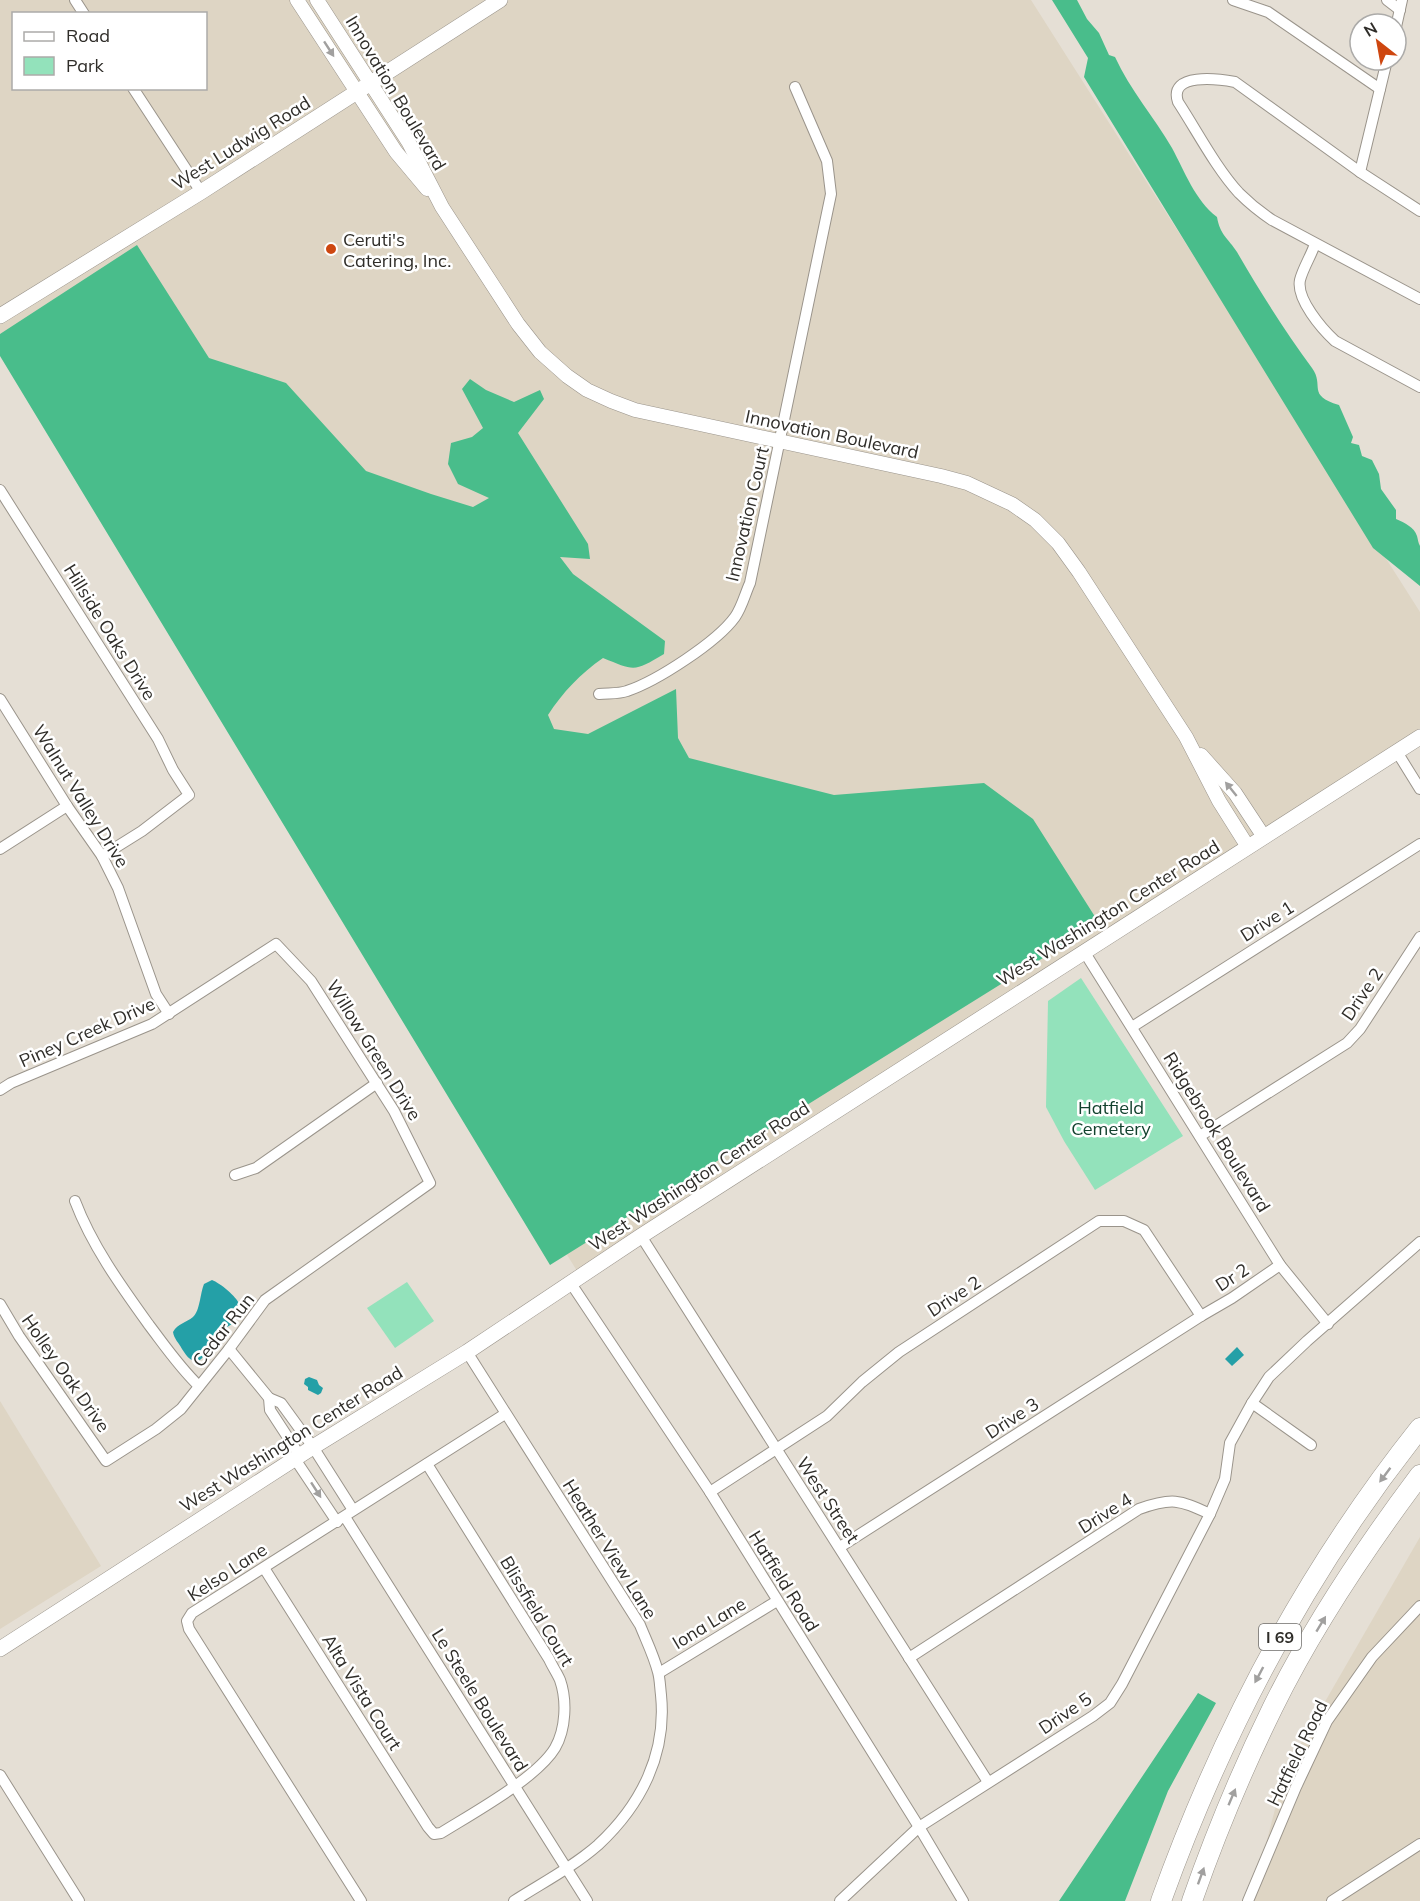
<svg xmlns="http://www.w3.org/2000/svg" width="1420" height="1901" viewBox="0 0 1420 1901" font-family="Mulish,sans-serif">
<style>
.built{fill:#ded5c4;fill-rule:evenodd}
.green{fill:#93e2bb}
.forest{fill:#49bd8b}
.water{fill:#24a0a7}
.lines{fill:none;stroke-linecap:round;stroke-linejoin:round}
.minor-casing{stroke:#9a948b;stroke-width:12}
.tertiary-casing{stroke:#9a948b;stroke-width:15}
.secondary-casing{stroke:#9a948b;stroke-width:16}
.motorway-casing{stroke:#9a948b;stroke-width:21}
.minor{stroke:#fff;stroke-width:10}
.tertiary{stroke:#fff;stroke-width:14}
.secondary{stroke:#fff;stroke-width:15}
.motorway{stroke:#fff;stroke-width:20}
.oneway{fill:#a1a09f}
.poi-dot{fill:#ce4710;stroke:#fff;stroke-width:2}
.labels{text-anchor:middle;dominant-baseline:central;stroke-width:5;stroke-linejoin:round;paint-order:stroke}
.shield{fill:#fff;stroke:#6d6c69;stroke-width:1.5}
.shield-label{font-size:16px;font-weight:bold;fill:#2f2d29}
.street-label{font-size:18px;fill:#2f2d29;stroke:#fff}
.poi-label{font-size:18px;fill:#2f2d29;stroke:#fff;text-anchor:start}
.park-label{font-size:18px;fill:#12422e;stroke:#fff}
</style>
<rect width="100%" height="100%" fill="#e5dfd5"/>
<g class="built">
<path d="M0 0H1031L1420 612V732L577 1271 0 333ZM14 14H206V88H14Z"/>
<polygon points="0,1401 101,1566 0,1629"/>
<polygon points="1420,1537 1420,1901 1251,1901 1285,1771"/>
</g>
<g class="green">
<polygon points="1081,978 1183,1136 1095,1190 1064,1141 1046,1107 1048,1001"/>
<polygon points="407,1282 434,1321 395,1348 367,1308"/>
</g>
<g class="forest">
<path d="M1052 0H1077L1087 19 1099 33 1109 55 1115 57C1130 90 1154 117 1172 148 1185 172 1195 200 1217 217 1220 235 1228 238 1237 252 1260 292 1285 331 1312 368 1325 386 1306 395 1339 405L1353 437 1351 443 1359 445 1362 456 1372 460 1379 474 1381 489 1396 510V519C1405 523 1414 527 1417 536 1418 539 1418 543 1420 546V586L1373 548 1084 77 1088 58Z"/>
<path d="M137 245 209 358 286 383 366 471 431 494 473 507 489 498 458 484 448 464 451 443 472 437 483 428 462 389 470 379 486 390 514 402 540 390 544 399 518 433 588 544 590 559 560 557 573 574 665 641 664 654C634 672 635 671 603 658 580 674 563 692 548 715L554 729 588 734 676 689 678 738 689 758 834 795 984 783 1033 819 1099 923 550 1265 0 356V334Z"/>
<polygon points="1198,1693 1216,1703 1168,1791 1125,1901 1059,1901"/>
</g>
<g class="water">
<path d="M212 1280C220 1283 236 1296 240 1305L232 1324 211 1337C206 1355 198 1375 182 1349 179 1343 174 1339 173 1332 178 1323 186 1323 193 1317 200 1311 200 1294 204 1284Z"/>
<polygon points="1237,1347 1244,1355 1232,1366 1225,1359"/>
<polygon points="309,1377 317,1380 319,1385 323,1388 321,1393 318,1395 308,1390 308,1387 304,1384 305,1379"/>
</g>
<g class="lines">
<g class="minor-casing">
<g id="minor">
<polyline points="75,0 84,14"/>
<polyline points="1233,0 1268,12 1380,89"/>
<polyline points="1387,0 1400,10"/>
<polyline points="1396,27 1402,0"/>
<polyline points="133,88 201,192"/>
<polyline points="1360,172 1387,60"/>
<path d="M1420 211 1360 172 1235 82C1219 79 1168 72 1178 102 1197 131 1216 168 1239 193 1249 203 1260 212 1272 220L1420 299"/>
<path d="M1315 244C1311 256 1303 268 1300 280 1296 299 1322 329 1335 341L1420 387"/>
<polyline points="0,490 158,739 173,770 189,795 142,831 102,856"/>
<path d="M599 694C608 693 619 694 627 691 657 681 717 642 735 617 742 607 745 594 750 583L831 194 827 161 795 87"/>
<polyline points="0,699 67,806 102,856 118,888 156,994 169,1014"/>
<polyline points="1397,752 1420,789"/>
<polyline points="0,849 67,806"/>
<polyline points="1085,953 1280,1265 1328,1324"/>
<polyline points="1132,1027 1420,844"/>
<polyline points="0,1090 11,1083 152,1024 276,944 311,981 394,1111 430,1183 265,1300 229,1349 181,1409 156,1429 106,1461 19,1336 0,1304"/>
<polyline points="1200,1136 1347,1043 1360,1029 1420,937"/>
<polyline points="235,1175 256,1168 377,1083"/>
<path d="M75 1201C92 1246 121 1286 149 1325 165 1346 180 1368 199 1386"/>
<polyline points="641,1236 988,1782"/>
<polyline points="570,1282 710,1492 919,1827 963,1901"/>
<polyline points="229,1349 269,1398 270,1410 300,1456"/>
<path d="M467 1352 640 1625C646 1640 654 1656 658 1672 660 1679 660 1687 661 1695 667 1754 641 1805 598 1845 573 1867 542 1883 514 1901"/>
<polyline points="269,1398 281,1403 313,1447 353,1510"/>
<polyline points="1252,1403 1311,1445"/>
<polyline points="295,1459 337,1522"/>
<polyline points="710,1492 827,1416 862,1382 899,1352 1099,1221 1124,1221 1144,1230 1201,1316"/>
<polyline points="345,1517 587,1901"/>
<polyline points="840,1547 1201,1316 1232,1298 1280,1265"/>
<path d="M264 1568 428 1827 434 1834 441 1833C473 1813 537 1778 555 1748 566 1729 567 1700 560 1680 557 1673 552 1666 549 1659L427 1464"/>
<path d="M909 1658 1139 1509C1173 1497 1179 1500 1210 1514"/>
<polyline points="659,1673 777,1601"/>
<polyline points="0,1775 79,1901"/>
<polyline points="361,1901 189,1629 187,1621 192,1613 505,1414"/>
<polyline points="840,1901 919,1827 1093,1716 1110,1703 1122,1684 1210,1514 1225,1479 1230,1443 1252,1403 1269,1377 1307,1341 1420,1242"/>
<polyline points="1248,1901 1296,1787 1327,1721 1372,1657 1420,1606"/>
<polyline points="1332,1901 1420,1844"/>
</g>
</g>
<g class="tertiary-casing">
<g id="tertiary">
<polyline points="297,0 396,152 427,189"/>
<polyline points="317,0 409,143 442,207 518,324 540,352 567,376 587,390 611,401 635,410 941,476 967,483 1012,504 1035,520 1058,543 1079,572 1186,737 1219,801 1248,847"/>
<polyline points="1201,755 1235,793 1264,837"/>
</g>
</g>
<g class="secondary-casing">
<g id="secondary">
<polyline points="0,316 201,192 500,0"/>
<polyline points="0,1649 313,1447 467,1352 641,1236 1420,737"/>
</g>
</g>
<g class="motorway-casing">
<g id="motorway">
<path d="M1161 1901C1222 1731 1307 1570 1420 1428"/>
<path d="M1192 1901C1215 1835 1242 1770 1273 1707 1313 1626 1366 1547 1420 1475"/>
</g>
</g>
<use href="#minor" class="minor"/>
<use href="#tertiary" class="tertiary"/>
<use href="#secondary" class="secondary"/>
<use href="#motorway" class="motorway"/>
</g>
<defs><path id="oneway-solid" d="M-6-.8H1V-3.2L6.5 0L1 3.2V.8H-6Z" transform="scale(1.5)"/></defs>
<g class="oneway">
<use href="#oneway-solid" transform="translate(329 49) rotate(57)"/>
<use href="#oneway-solid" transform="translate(1231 789) rotate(-129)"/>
<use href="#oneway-solid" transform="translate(1385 1475) rotate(127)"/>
<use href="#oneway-solid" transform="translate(316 1490) rotate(57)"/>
<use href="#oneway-solid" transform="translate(1321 1624) rotate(-59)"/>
<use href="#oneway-solid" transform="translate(1259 1675) rotate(118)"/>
<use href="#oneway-solid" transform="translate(1232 1797) rotate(-67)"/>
<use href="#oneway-solid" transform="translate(1201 1876) rotate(-70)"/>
</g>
<circle class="poi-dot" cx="331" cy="249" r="6"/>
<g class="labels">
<rect class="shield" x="1259" y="1624" width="42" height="26" rx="4.5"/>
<g class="shield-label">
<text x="1280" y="1637">I 69</text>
</g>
<g class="street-label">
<text transform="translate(396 93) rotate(59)">Innovation Boulevard</text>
<text transform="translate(241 143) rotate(-32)">West Ludwig Road</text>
<text transform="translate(832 434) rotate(12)">Innovation Boulevard</text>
<text transform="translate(747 514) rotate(-77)">Innovation Court</text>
<text transform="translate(110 632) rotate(58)">Hillside Oaks Drive</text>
<text transform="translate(81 796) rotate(58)">Walnut Valley Drive</text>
<text transform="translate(1108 913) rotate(-32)">West Washington Center Road</text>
<text transform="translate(1267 921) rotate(-32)">Drive 1</text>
<text transform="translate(1362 994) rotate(-56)">Drive 2</text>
<text transform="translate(87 1032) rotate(-24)">Piney Creek Drive</text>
<text transform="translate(374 1050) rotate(58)">Willow Green Drive</text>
<text transform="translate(1217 1132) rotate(58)">Ridgebrook Boulevard</text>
<text transform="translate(699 1176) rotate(-33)">West Washington Center Road</text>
<text transform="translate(1232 1277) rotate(-33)">Dr 2</text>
<text transform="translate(954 1296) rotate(-33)">Drive 2</text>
<text transform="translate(223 1330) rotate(-52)">Cedar Run</text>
<text transform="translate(66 1373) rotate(55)">Holley Oak Drive</text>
<text transform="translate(1012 1418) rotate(-33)">Drive 3</text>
<text transform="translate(291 1439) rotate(-32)">West Washington Center Road</text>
<text transform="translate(828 1500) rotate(57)">West Street</text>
<text transform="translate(1105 1513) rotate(-32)">Drive 4</text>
<text transform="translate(610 1549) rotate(58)">Heather View Lane</text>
<text transform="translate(227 1572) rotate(-33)">Kelso Lane</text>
<text transform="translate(784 1581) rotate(58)">Hatfield Road</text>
<text transform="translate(537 1611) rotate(59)">Blissfield Court</text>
<text transform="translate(709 1623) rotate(-31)">Iona Lane</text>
<text transform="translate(362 1692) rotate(58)">Alta Vista Court</text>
<text transform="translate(480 1700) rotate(58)">Le Steele Boulevard</text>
<text transform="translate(1065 1713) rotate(-34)">Drive 5</text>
<text transform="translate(1297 1753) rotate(-64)">Hatfield Road</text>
</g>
<g class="poi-label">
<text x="343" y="239">Ceruti's<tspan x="343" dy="21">Catering, Inc.</tspan></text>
</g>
<g class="park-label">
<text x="1111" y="1107">Hatfield<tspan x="1111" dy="21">Cemetery</tspan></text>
</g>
</g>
<rect x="12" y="12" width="195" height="78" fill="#ffffff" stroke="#acaba9" stroke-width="1.5"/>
<rect x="24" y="32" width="30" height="9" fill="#ffffff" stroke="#acaba9" stroke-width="1.5"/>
<text x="66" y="42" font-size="18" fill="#2f2d29">Road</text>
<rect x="24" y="57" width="30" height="18" fill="#93e2bb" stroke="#acaba9" stroke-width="1.5"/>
<text x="66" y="72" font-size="18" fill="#2f2d29">Park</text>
<g transform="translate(1378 42) rotate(329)"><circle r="28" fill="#ffffff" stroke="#acaba9" stroke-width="1.5"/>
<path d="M0-4.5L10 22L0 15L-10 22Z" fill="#ce4710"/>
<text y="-9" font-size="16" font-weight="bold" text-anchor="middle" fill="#2f2d29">N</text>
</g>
</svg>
